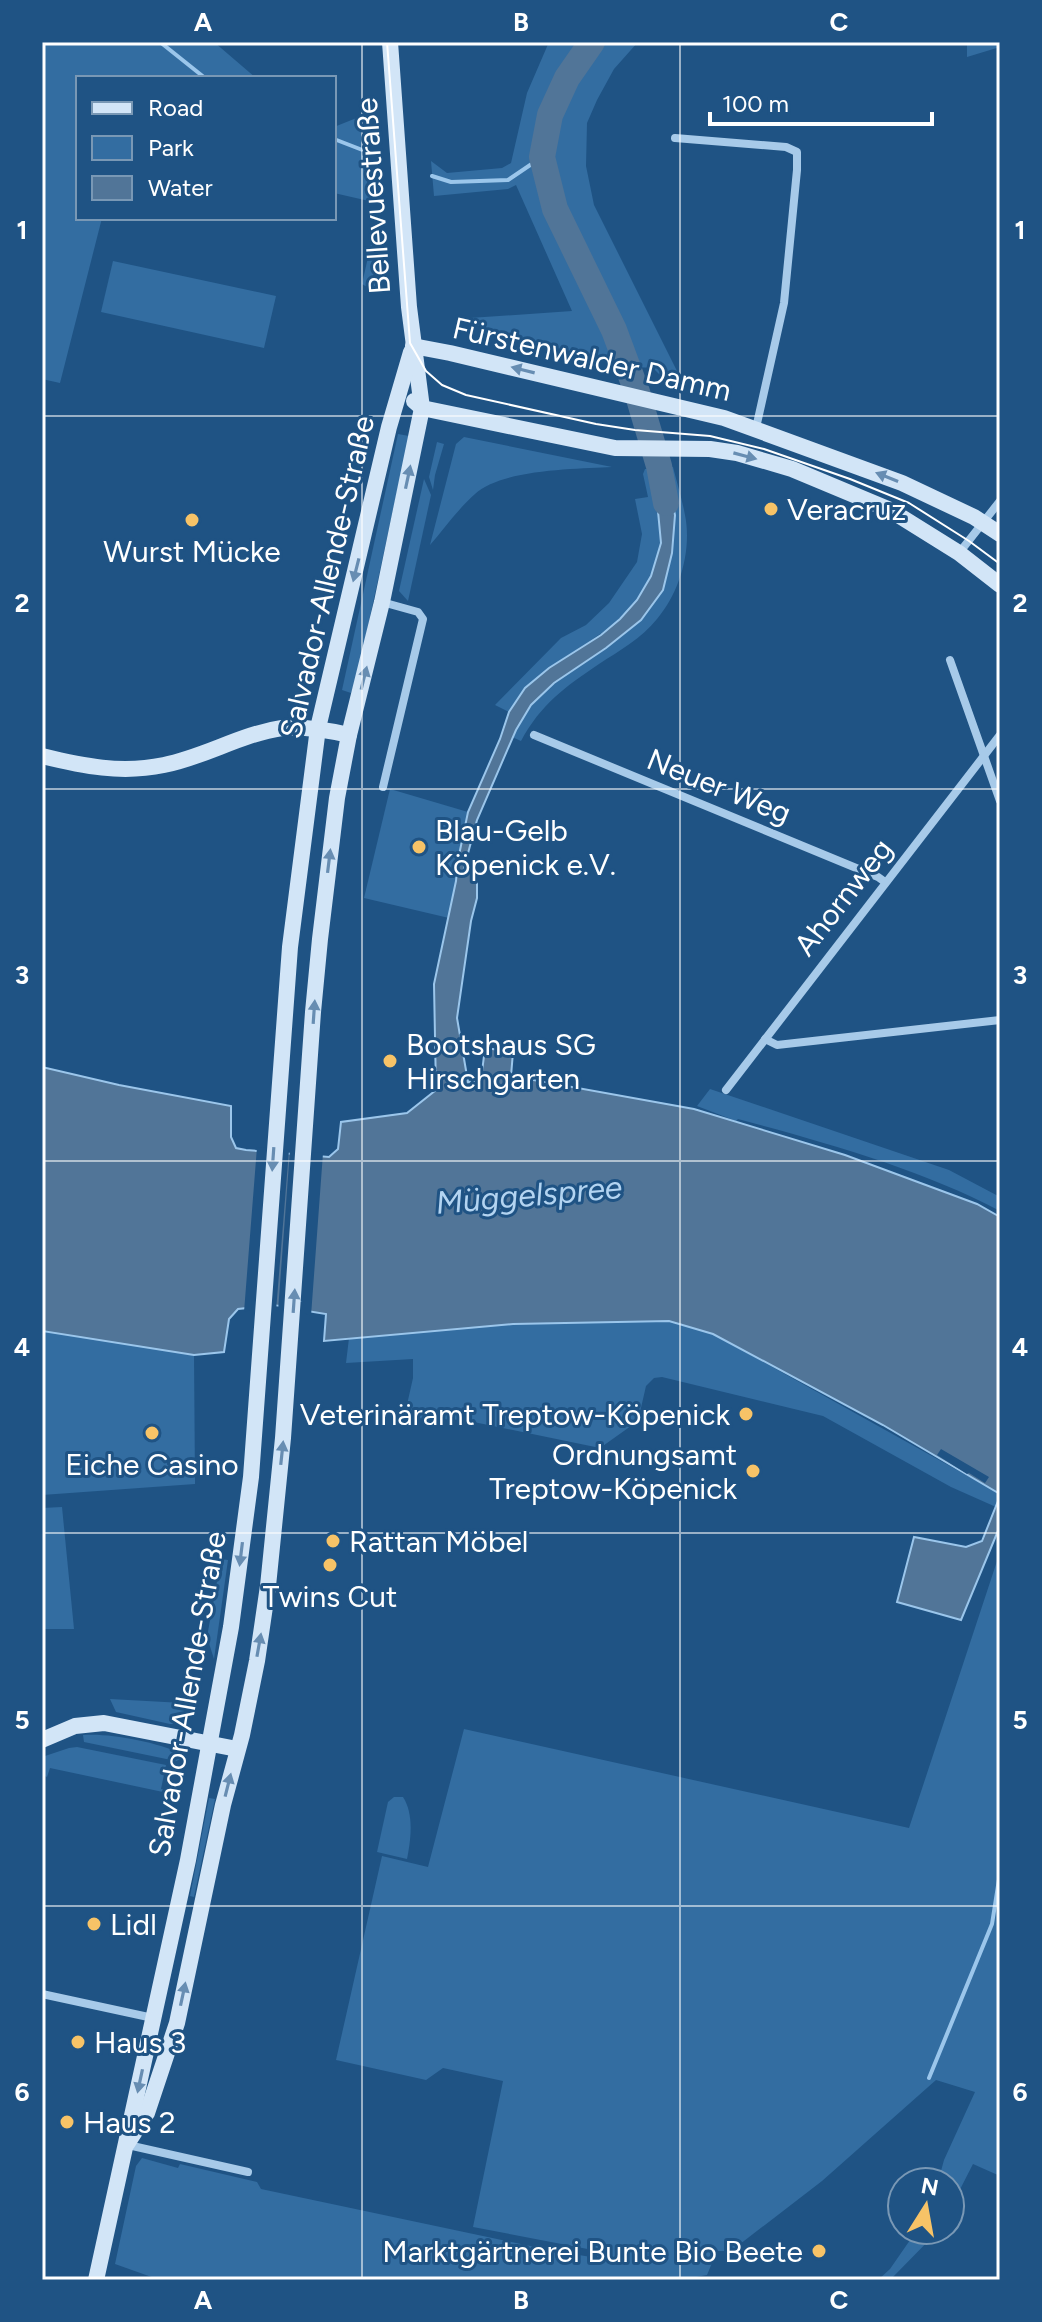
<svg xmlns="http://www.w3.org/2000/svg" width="1042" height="2322" viewBox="0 0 1042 2322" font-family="Figtree,sans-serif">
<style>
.green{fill:#336da1}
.water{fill:#517598;stroke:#9bc6eb;stroke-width:2}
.pier{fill:#1f5384}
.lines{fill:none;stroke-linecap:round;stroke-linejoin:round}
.stream{stroke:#9bc6eb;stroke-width:4}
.river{stroke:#517598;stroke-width:26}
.street{stroke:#a7cae9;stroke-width:8}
.secondary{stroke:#d2e5f7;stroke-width:16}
.tram{stroke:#fff;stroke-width:2}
.oneway{fill:#678db2}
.grid{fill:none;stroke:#fff;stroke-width:2;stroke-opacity:0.55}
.poi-dot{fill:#f7c367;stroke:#1f5384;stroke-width:3}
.labels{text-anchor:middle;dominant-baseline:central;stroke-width:6;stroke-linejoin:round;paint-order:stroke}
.street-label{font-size:30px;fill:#fff;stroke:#1f5384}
.poi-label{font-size:30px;fill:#fff;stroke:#1f5384;text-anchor:start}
.water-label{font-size:32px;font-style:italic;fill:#b3d4f1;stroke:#1f5384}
.neatline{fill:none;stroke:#fff;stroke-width:3}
.grid-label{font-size:26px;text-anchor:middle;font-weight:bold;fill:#fff}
</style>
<rect width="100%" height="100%" fill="#1f5384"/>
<g class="green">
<polygon points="42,42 214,42 256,78 78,78 78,218 102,218 60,383 42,379"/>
<polygon points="549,42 638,42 614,69 597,100 587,123 586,166 594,205 682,381 662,377 653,368 619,366 455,319 572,311 516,185 508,189 434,196 431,161 447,173 502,168 511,163 527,93"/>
<polygon points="967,42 1000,42 1000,47 967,57"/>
<polygon points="359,117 369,193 369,201 334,193 334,127"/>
<polygon points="373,235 377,293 362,284"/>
<polygon points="113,261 276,296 264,348 101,312"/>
<polygon points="398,434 409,436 357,677 351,693 342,690"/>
<path d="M464 437 612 467C576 469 502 469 475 494 458 509 444 529 430 545L456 444Z"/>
<polygon points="437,442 444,444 435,475 433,490 429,477"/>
<path d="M673 467C677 483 682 499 685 515 692 550 680 592 657 619 642 638 619 651 599 664 565 687 541 704 521 741L512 737 531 705 554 683 606 648 641 620 663 590 675 515 665 468Z"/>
<path d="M645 469H654C656 491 662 522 661 543 660 550 656 559 654 566 636 629 569 645 527 687 520 694 515 704 509 712L495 705 561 638 586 625 609 603 637 562 642 534 635 499 648 497 643 474Z"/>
<polygon points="424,479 431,495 408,601 399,591"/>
<polygon points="390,789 468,812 449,918 364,898"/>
<path d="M710 1089 949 1170 1000 1197V1211C921 1169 824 1142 738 1119L736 1121 697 1106Z"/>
<polygon points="669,1321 713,1334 1000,1494 996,1507 951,1487 823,1416 662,1377 654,1378 646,1386 638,1421 600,1448 464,1420 414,1418 406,1409 413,1378 413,1359 346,1363 349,1338 513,1324"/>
<polygon points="42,1331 194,1355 195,1484 42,1495"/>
<polygon points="62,1507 74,1629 42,1629 42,1508"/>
<polygon points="1000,1552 1000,2176 973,2164 950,2209 950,2182 938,2182 944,2160 975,2092 936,2080 822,2181 731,2251 717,2251 707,2275 680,2280 160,2280 115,2264 136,2166 142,2158 178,2168 180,2164 257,2182 261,2189 549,2250 597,2258 598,2251 473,2227 503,2081 443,2068 426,2080 336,2060 382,1856 428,1867 464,1729 909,1828"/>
<polygon points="221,1559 228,1560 214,1659 207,1637"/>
<polygon points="110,1699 183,1703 187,1707 184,1724 170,1724 116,1712"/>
<path d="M83 1735C111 1733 155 1742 181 1753V1759L176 1761 84 1742Z"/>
<polygon points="77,1747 166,1765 161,1789 174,1792 162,1803 163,1792 50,1768 47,1777 42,1775 42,1757 69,1748"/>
<path d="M394 1797H403C414 1814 411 1839 407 1859L377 1852 388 1802Z"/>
<polygon points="209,1798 215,1799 194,1897 190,1896"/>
<polygon points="917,2230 939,2230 891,2279 878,2280 890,2269"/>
</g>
<g class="water">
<path d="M665 468 675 515 672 553 663 590 641 620 606 648 554 683 531 705 516 730 477 820 464 868 477 874V898L471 921 457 1018 468 1082 481 1080 485 1048 513 1052 511 1076 694 1109 845 1155 977 1204 1000 1217V1494L883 1425 713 1334 669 1321 513 1324 324 1341 326 1314 307 1311 308 1298C280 1309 275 1308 249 1296L247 1308 238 1309 229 1319 224 1352 194 1355 42 1331V1067L119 1085 231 1106V1137L236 1148 246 1150 329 1157 338 1149 341 1122 407 1113 436 1090 434 984 456 881 458 860 468 812 500 739 509 712 525 688 549 668 601 635 620 619 637 600 651 576 661 543 654 469Z"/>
<polygon points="1000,1496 1000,1526 961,1620 897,1602 914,1537 966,1547 982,1541"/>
</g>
<g class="pier">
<polygon points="257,1147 289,1150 276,1311 271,1311 268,1301 252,1300 251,1310 244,1312"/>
<polygon points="290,1150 323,1153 311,1316 304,1313 304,1302 289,1300 285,1311 278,1311"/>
<polygon points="941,1449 989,1477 985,1483 969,1473 967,1474 937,1455"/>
</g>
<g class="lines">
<g class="stream">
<polyline points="160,42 205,78"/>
<polyline points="334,139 365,151"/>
<polyline points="432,176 451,182 508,180 542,157"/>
<polyline points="929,2078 992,1924 1000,1873"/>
</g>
<polyline class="river" points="592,42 567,78 550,115 542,157 555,209 614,330 637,392 659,466 666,503"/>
<g class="street">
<polyline points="675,138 786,147 797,152 797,170 784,303 756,428"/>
<polyline points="959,553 1000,501"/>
<polyline points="382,602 418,612 423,619 383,787"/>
<polyline points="950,660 1000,801"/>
<polyline points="534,735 878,877 885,882"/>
<polyline points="765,1039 777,1045 1000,1020"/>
<polyline points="726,1090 1000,735"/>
<polyline points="42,1994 153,2018"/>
<polyline points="128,2145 248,2172"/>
</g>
<g class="secondary">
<polyline points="413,346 450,353 724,418 902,483 974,517 1000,534"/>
<polyline points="414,401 422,408 615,448 710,449 737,453 792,469 890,510 959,553 1000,585"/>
<path d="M42 756C83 766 121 774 164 765 205 757 241 734 282 728 305 726 327 730 349 735"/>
<polyline points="42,1740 75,1726 104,1723 237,1749"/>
<polyline points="127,2144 147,2113 177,2023 223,1805 242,1735 257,1661 268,1586 283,1438 313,1012 320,939 337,798 349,735 382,602 422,408 409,307 390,42"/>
<polyline points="96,2280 188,1860 231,1627 251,1477 290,947 318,728 389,427 411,352"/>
</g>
<polyline class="tram" points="387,42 410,343 426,371 442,385 466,395 596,424 635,430 710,436 764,449 850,479 909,503 969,541 1000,564"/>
</g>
<defs><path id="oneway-solid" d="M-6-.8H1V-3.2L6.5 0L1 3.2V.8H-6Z" transform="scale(2)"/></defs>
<g class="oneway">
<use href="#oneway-solid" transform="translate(523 370) rotate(-166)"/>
<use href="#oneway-solid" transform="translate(745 456) rotate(15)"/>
<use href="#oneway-solid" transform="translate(408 477) rotate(-78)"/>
<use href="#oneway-solid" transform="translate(887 477) rotate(-158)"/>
<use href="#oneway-solid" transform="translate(356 570) rotate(104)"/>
<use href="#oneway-solid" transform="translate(364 678) rotate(-76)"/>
<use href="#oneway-solid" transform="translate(329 861) rotate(-83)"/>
<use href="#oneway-solid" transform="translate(314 1012) rotate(-86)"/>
<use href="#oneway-solid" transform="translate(273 1159) rotate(94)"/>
<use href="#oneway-solid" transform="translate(294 1301) rotate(-86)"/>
<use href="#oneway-solid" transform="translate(282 1453) rotate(-84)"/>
<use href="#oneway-solid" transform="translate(241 1554) rotate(97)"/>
<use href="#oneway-solid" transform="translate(259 1645) rotate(-80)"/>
<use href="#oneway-solid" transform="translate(228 1785) rotate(-76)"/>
<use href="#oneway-solid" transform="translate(183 1994) rotate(-78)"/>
<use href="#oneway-solid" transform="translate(140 2081) rotate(102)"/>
</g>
<path class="grid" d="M362 42V2280M680 42V2280M42 416H1000M42 789H1000M42 1161H1000M42 1533H1000M42 1906H1000"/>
<g class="poi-dot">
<circle cx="771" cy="509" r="8"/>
<circle cx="192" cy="520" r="8"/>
<circle cx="419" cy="847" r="8"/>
<circle cx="390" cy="1061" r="8"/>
<circle cx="746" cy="1414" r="8"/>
<circle cx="152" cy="1433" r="8"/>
<circle cx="753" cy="1471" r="8"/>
<circle cx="333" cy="1541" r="8"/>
<circle cx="330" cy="1565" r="8"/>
<circle cx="94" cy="1924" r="8"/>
<circle cx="78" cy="2042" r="8"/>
<circle cx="67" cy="2122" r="8"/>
<circle cx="819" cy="2251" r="8"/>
</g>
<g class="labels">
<g class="street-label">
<text transform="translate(373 196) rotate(-94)">Bellevuestraße</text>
<text transform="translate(592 359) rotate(13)">Fürstenwalder Damm</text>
<text transform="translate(327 577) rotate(-77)">Salvador-Allende-Straße</text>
<text transform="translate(719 786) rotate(22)">Neuer Weg</text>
<text transform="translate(843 897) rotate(-52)">Ahornweg</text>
<text transform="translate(187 1694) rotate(-80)">Salvador-Allende-Straße</text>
</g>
<g class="poi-label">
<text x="787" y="509">Veracruz</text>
<text x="192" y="551" text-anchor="middle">Wurst Mücke</text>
<text x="435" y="830">Blau-Gelb<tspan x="435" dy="34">Köpenick e.V.</tspan></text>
<text x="406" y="1044">Bootshaus SG<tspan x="406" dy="34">Hirschgarten</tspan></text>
<text x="730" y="1414" text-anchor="end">Veterinäramt Treptow-Köpenick</text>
<text x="737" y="1454" text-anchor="end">Ordnungsamt<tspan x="737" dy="34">Treptow-Köpenick</tspan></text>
<text x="152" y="1464" text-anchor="middle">Eiche Casino</text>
<text x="349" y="1541">Rattan Möbel</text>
<text x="330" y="1596" text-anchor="middle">Twins Cut</text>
<text x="110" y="1924">Lidl</text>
<text x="94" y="2042">Haus 3</text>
<text x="83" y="2122">Haus 2</text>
<text x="803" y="2251" text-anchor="end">Marktgärtnerei Bunte Bio Beete</text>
</g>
<g class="water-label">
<text transform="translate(529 1195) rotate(-5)">Müggelspree</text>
</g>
</g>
<rect width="1042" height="2322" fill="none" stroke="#1f5384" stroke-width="88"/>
<rect x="76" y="76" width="260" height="144" fill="#1f5384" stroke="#7998b5" stroke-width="2"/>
<rect x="92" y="102" width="40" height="12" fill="#d2e5f7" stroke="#7998b5" stroke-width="2"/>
<text x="148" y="116" font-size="24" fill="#ffffff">Road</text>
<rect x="92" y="136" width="40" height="24" fill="#336da1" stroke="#7998b5" stroke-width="2"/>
<text x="148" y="156" font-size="24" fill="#ffffff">Park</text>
<rect x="92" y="176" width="40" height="24" fill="#517598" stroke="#7998b5" stroke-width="2"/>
<text x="148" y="196" font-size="24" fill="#ffffff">Water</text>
<g transform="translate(926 2206) rotate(11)"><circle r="38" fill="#1f5384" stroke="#7998b5" stroke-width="2"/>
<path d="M0-6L14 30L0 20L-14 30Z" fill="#f7c367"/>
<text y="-12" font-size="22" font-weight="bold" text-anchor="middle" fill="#ffffff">N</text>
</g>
<path d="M710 112v12h222v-12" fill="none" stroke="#ffffff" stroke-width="4"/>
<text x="722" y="112" font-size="24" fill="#ffffff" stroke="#1f5384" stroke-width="6" paint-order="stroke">100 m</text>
<rect x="44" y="44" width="954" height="2234" class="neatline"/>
<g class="grid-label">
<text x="203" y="31">A</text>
<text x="521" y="31">B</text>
<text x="839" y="31">C</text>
<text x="22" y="239">1</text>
<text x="1020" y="239">1</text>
<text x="22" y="612">2</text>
<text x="1020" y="612">2</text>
<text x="22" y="984">3</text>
<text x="1020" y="984">3</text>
<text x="22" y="1356">4</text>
<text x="1020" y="1356">4</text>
<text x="22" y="1729">5</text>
<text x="1020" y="1729">5</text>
<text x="22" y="2101">6</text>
<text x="1020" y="2101">6</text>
<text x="203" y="2309">A</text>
<text x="521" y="2309">B</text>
<text x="839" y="2309">C</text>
</g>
</svg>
